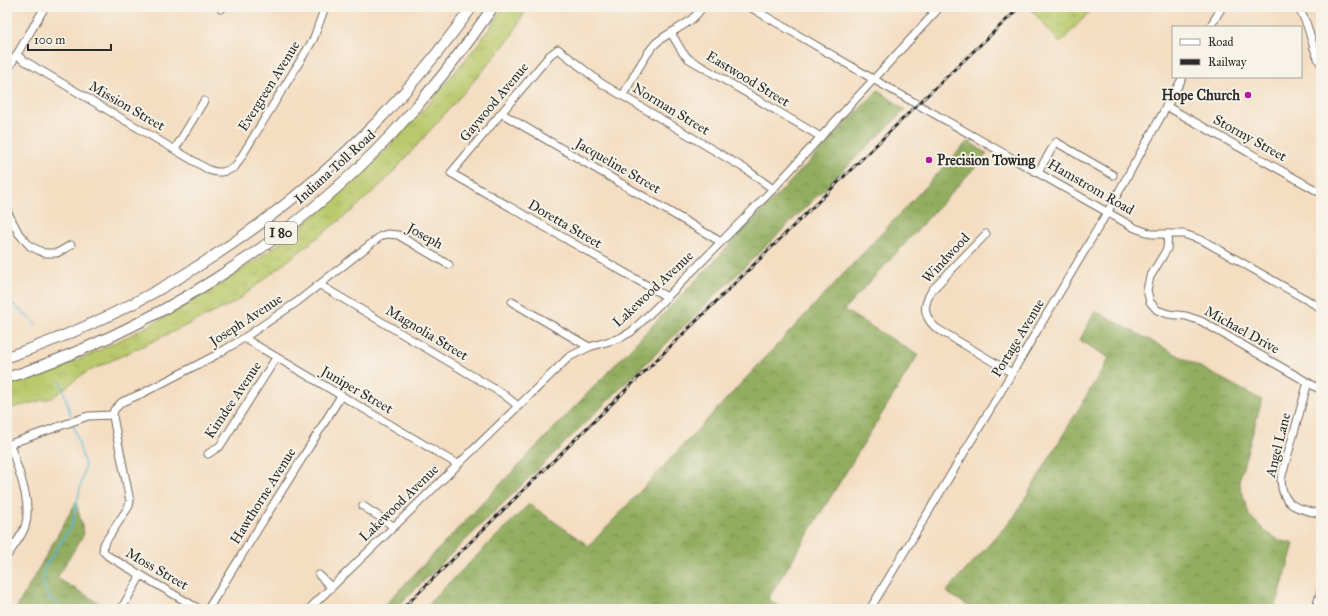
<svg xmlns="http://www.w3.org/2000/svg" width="1328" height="616" viewBox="0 0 1328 616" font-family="'IM FELL Great Primer',serif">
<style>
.grass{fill:url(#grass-tufts);stroke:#727a4c}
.forest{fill:url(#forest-crowns);stroke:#5f6c46}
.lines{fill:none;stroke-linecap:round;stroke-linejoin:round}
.stream{stroke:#56b6d4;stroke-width:1.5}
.minor-casing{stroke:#716960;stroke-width:9}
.highway-casing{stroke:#716960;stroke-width:12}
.minor{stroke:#fff;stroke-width:7}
.highway{stroke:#fff;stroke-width:10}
.rail-casing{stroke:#2b2b2b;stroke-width:3}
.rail{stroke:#f7f3e8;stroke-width:1.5;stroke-dasharray:4.5;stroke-linecap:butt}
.poi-dot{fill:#b5179e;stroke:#f7f3e8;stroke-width:1.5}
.labels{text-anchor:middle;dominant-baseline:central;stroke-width:4;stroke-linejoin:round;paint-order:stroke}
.shield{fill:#f7f3e8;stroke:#686764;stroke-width:1}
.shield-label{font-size:13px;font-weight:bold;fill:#2b2b2b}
.street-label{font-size:14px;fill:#2b2b2b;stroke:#f7f3e8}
.poi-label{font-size:14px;font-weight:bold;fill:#2b2b2b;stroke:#f7f3e8;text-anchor:end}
</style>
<defs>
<pattern id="grass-tufts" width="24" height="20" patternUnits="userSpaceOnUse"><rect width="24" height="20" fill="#bac96c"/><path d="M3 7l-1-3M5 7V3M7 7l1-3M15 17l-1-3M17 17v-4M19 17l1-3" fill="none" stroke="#a0ad5e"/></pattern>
<pattern id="forest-crowns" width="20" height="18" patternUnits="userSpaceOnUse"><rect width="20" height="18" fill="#93ad60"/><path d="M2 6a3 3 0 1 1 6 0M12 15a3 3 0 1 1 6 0" fill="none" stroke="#788d4f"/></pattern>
</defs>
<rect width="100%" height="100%" fill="#f7f3e8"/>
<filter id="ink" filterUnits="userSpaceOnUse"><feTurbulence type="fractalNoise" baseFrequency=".025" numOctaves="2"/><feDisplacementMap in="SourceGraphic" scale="8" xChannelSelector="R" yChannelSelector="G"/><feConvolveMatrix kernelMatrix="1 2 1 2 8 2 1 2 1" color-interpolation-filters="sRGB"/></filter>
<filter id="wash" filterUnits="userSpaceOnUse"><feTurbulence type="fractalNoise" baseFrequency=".012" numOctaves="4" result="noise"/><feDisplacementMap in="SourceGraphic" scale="16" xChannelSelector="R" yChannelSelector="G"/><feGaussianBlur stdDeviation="0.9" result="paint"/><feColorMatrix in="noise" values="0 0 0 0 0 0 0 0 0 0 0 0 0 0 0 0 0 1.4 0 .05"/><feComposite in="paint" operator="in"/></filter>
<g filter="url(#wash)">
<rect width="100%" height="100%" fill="#f4ddc1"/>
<g class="grass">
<path d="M504 7H528L511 37 481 73 387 179 355 208 234 303 83 374 52 398 7 409V386C33 376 60 368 85 357 143 330 200 300 252 263 325 213 390 151 446 83 466 59 487 34 504 7Z"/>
<polygon points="1033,7 1094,7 1060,43 1031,9"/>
</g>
<g class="forest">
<polygon points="878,90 905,110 395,609 381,609"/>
<polygon points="968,141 987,154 844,310 918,355 768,599 784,609 423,609 529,504 589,546"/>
<polygon points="1095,311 1262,400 1239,481 1249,515 1266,532 1279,540 1294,544 1277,603 1272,609 1132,609 1102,602 1070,605 1067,609 973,609 946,592 1014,517 1109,358 1080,340"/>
<polygon points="76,502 84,534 57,578 109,609 16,609"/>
</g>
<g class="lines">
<g class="stream">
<polyline points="7,299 36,324"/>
<polyline points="61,381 72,420"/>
<polyline points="65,609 50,599 42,584 44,569 72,525 85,466 73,423"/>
</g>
</g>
</g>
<g filter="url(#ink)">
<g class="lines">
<g class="minor-casing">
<g id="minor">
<polyline points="750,7 873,79 1135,228 1152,234 1184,234 1204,241 1321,308"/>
<polyline points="926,7 935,12"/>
<path d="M1297 7C1311 24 1310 46 1321 64"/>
<polyline points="221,9 223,7"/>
<polyline points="1210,27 1222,7"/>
<polyline points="671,33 683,53 689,59 821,137"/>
<path d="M17 55 23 60 209 170C219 174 225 172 235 167L313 40 325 7"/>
<polyline points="7,71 45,7"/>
<path d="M623 95C632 80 644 55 656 43 672 29 691 26 702 7"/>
<polyline points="1166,106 1321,193"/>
<polyline points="501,113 721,242"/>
<polyline points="175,149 204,101"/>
<polyline points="1038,172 1056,142 1113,175"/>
<polyline points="7,211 19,234 30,246 44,253 57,253 71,245"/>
<path d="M986 234 933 289C923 304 922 315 936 328L1012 373"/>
<polyline points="1168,234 1167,249 1150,277 1147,290 1150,302 1157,310 1168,314 1186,316 1201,321 1321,390"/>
<polyline points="320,285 503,394 518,406"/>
<polyline points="667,297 451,173 550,55 558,49 601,83 747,170 773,189"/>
<polyline points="512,302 589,347"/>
<polyline points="244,338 457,464"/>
<path d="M1308 382 1281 479C1282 508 1298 508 1321 514"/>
<polyline points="7,445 88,416 113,415"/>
<polyline points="208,454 220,446 276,358"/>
<polyline points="363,506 393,526"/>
<polyline points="7,541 14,545"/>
<path d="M7 556C13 547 21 537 25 527 33 502 17 468 10 444"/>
<polyline points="319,575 331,587"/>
<polyline points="123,606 141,575"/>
<polyline points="199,609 108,556 103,551 104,544 129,506 130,501 114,422 113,415 114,410 122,402 143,393 216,355 244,338 297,302 381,236 387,234 398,235 449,265"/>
<polyline points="208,609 341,396"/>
<polyline points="309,609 569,357 589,347 620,338 631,332 667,297 773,189 940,7"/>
<polyline points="870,609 1012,373 1108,211 1183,77"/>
<polyline points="1316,609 1321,590"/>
</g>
</g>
<g class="highway-casing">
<g id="highway">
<path d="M7 357C146 311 273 227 376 123 411 87 442 48 472 7"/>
<path d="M7 378C149 331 289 244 392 134 429 94 462 52 493 7"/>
</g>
</g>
<use href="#minor" class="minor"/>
<use href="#highway" class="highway"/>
<g class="rail-casing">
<polyline id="rail" points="402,609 918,104 1020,7"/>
</g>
<use href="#rail" class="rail"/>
</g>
</g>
<g class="poi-dot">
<circle cx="1248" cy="95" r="4"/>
<circle cx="929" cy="160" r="4"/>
</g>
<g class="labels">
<rect class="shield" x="265" y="222" width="32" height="22" rx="3"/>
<g class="shield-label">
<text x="281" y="233">I 80</text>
</g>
<g class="street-label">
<text transform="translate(748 79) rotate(31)">Eastwood Street</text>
<text transform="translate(269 86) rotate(-58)">Evergreen Avenue</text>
<text transform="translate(494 102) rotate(-50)">Gaywood Avenue</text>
<text transform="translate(127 106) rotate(30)">Mission Street</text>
<text transform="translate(671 109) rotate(31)">Norman Street</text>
<text transform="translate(1250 138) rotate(29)">Stormy Street</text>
<text transform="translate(618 166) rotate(30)">Jacqueline Street</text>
<text transform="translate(335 167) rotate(-42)">Indiana Toll Road</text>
<text transform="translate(1091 187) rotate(30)">Hamstrom Road</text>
<text transform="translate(565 224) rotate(30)">Doretta Street</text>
<text transform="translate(425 236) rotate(29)">Joseph</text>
<text transform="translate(946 258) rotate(-47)">Windwood</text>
<text transform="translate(653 289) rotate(-43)">Lakewood Avenue</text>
<text transform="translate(246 320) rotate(-33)">Joseph Avenue</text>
<text transform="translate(1242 330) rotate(29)">Michael Drive</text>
<text transform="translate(427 333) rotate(31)">Magnolia Street</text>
<text transform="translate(1018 338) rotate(-59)">Portage Avenue</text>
<text transform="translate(357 390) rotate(30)">Juniper Street</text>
<text transform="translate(233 400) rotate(-56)">Kimdee Avenue</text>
<text transform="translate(1278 445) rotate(-76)">Angel Lane</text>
<text transform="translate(263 496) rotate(-58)">Hawthorne Avenue</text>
<text transform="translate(399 503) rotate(-44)">Lakewood Avenue</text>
<text transform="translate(157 569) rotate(30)">Moss Street</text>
</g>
<g class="poi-label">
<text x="1240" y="95">Hope Church</text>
<text x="937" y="160" text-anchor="start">Precision Towing</text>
</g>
</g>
<rect width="1328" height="616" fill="none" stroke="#f7f3e8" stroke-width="24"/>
<rect x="1172" y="26" width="130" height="52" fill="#f7f3e8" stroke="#a5a39c"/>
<rect x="1180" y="39" width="20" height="6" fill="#ffffff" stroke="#a5a39c"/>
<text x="1208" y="46" font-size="12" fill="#2b2b2b">Road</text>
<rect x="1180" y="59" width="20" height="6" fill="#2b2b2b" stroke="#a5a39c"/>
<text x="1208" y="66" font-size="12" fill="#2b2b2b">Railway</text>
<path d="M28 44v6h83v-6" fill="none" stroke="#2b2b2b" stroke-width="2"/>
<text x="34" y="44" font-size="12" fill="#2b2b2b" stroke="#f7f3e8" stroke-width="3" paint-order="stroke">100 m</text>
</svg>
